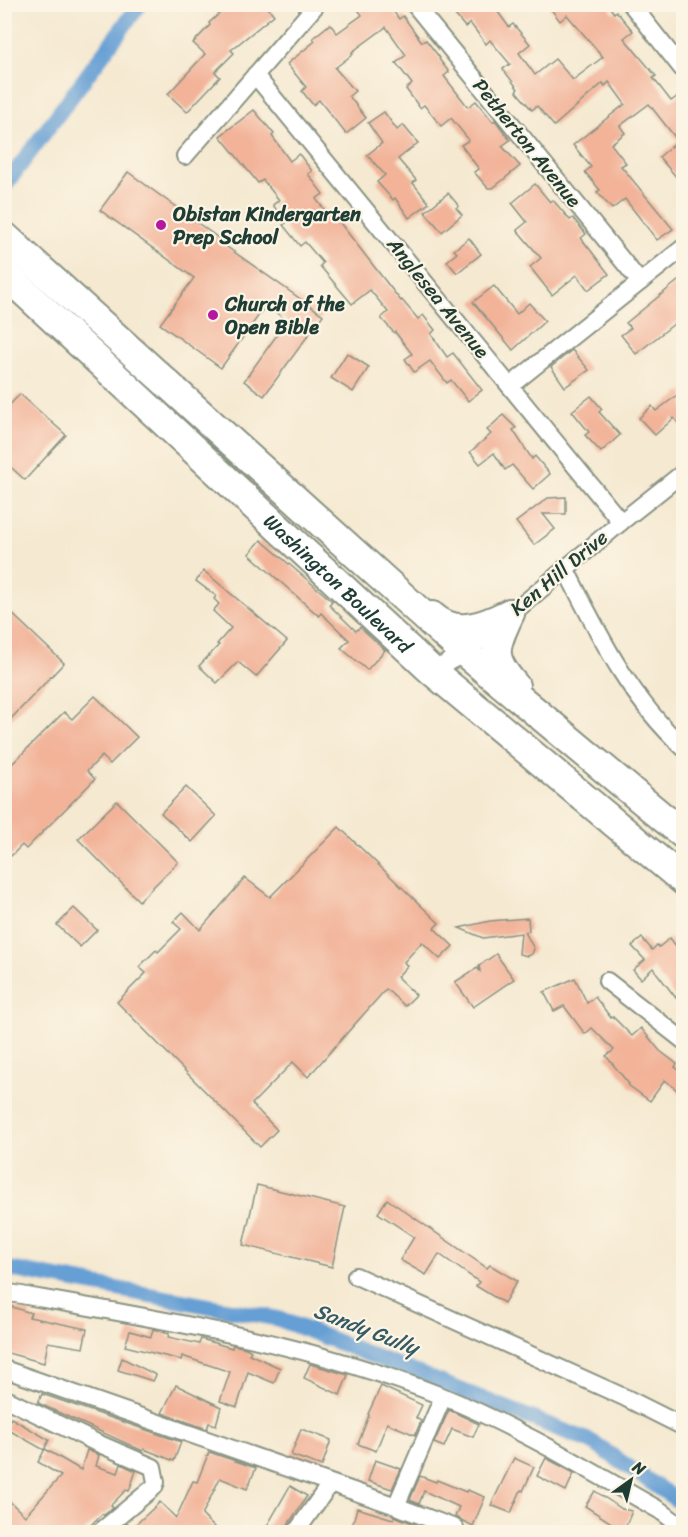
<svg xmlns="http://www.w3.org/2000/svg" width="688" height="1537" viewBox="0 0 688 1537" font-family="Sriracha,sans-serif">
<style>
.lines{fill:none;stroke-linecap:round;stroke-linejoin:round}
.canal{stroke:#659fd4;stroke-width:16}
.building{fill:#f2b399}
.minor-casing{stroke:#8a9382;stroke-width:20}
.trunk-casing{stroke:#8a9382;stroke-width:32}
.minor{stroke:#fff;stroke-width:16}
.trunk{stroke:#fff;stroke-width:28}
.poi-dot{fill:#b5179e;stroke:#fcf5e5;stroke-width:2}
.labels{text-anchor:middle;dominant-baseline:central;stroke-width:4.5;stroke-linejoin:round;paint-order:stroke}
.street-label{font-size:20px;fill:#1f3d34;stroke:#fcf5e5}
.poi-label{font-size:20px;font-weight:bold;fill:#1f3d34;stroke:#fcf5e5;text-anchor:start}
.water-label{font-size:21px;font-style:italic;fill:#345a64;stroke:#fcf5e5}
</style>
<rect width="100%" height="100%" fill="#fcf5e5"/>
<filter id="ink" filterUnits="userSpaceOnUse"><feTurbulence type="fractalNoise" baseFrequency=".0167" numOctaves="2"/><feDisplacementMap in="SourceGraphic" scale="12" xChannelSelector="R" yChannelSelector="G"/><feConvolveMatrix kernelMatrix="1 2 1 2 8 2 1 2 1" color-interpolation-filters="sRGB"/></filter>
<filter id="wash" filterUnits="userSpaceOnUse"><feTurbulence type="fractalNoise" baseFrequency=".008" numOctaves="4" result="noise"/><feDisplacementMap in="SourceGraphic" scale="24" xChannelSelector="R" yChannelSelector="G"/><feGaussianBlur stdDeviation="1.35" result="paint"/><feColorMatrix in="noise" values="0 0 0 0 0 0 0 0 0 0 0 0 0 0 0 0 0 1.4 0 .05"/><feComposite in="paint" operator="in"/></filter>
<g filter="url(#wash)">
<rect width="100%" height="100%" fill="#f5e9d1"/>
<g class="lines">
<g class="canal">
<polyline points="4,187 140,4"/>
<polyline points="4,1268 279,1319 592,1442 684,1505"/>
</g>
</g>
<g id="blocks">
<g class="building">
<polygon points="230,4 265,4 274,15 231,50 234,53 215,72 220,77 187,112 168,94 205,54 193,43 210,25 209,23"/>
<polygon points="354,4 388,4 399,19 403,16 422,42 426,40 440,58 439,59 449,72 444,76 468,107 476,101 493,122 495,120 510,140 502,146 520,166 493,188 488,188 474,172 479,169 461,145 469,140 451,118 441,126 424,105 420,108 406,89 412,84 396,63 406,55 386,27 352,52 353,54 335,68 355,91 349,96 366,118 346,134 319,100 313,105 302,91 306,87 287,64 315,41 313,38 330,24 337,33 362,15"/>
<polygon points="458,4 492,4 509,27 513,24 530,44 519,53 535,75 555,59 573,80 603,57 567,15 560,21 547,4 607,4 614,13 616,11 633,31 624,38 656,76 653,78 671,101 684,92 684,186 659,157 678,141 649,104 620,126 625,133 611,144 626,163 621,166 673,229 657,240 625,199 612,209 597,192 600,190 585,172 591,167 573,145 625,104 609,82 605,86 603,83 554,126 537,106 532,110 516,91 518,89 503,69 510,64 490,40 486,44 470,23 465,27 451,10"/>
<polygon points="254,110 274,134 272,136 290,161 299,154 312,171 308,174 323,194 316,199 334,222 337,219 401,301 402,300 418,319 423,315 435,330 431,334 447,357 453,353 482,390 468,401 451,380 447,383 430,361 414,372 405,359 412,354 395,332 394,333 381,318 388,312 370,290 352,304 320,266 323,263 305,242 300,246 283,225 286,223 273,205 279,200 263,180 258,183 220,136"/>
<polygon points="384,112 397,130 403,125 418,143 398,159 416,180 413,183 429,203 409,218 395,198 393,200 377,182 385,175 367,155 382,143 368,123"/>
<polygon points="128,172 221,240 220,242 323,315 264,396 244,381 287,321 266,305 221,368 160,324 194,278 100,210"/>
<polygon points="535,184 550,202 553,200 570,220 573,218 586,234 581,238 609,274 588,290 577,275 552,295 530,267 541,258 517,230 527,222 512,203"/>
<polygon points="448,193 459,206 456,208 462,215 442,232 425,212"/>
<polygon points="469,238 481,254 457,273 447,261 457,253 454,250"/>
<polygon points="684,276 684,316 636,354 621,335 631,328 626,323"/>
<polygon points="494,286 517,314 529,303 545,321 513,350 473,302"/>
<polygon points="572,350 589,370 565,387 551,367"/>
<polygon points="347,353 369,367 353,392 331,378"/>
<polygon points="684,390 684,430 674,418 655,435 639,418 652,406 656,411"/>
<polygon points="20,394 66,435 25,480 4,461 4,411"/>
<polygon points="591,396 602,409 599,412 620,435 601,452 585,435 589,432 572,411"/>
<polygon points="503,415 516,428 513,430 532,459 535,456 550,474 533,489 512,465 505,470 494,453 480,464 470,452 491,434 487,430"/>
<polygon points="566,497 566,514 543,514 555,529 534,545 516,522 548,498"/>
<polygon points="261,540 332,601 329,605 356,631 360,627 385,650 367,670 341,648 349,640 321,613 319,616 249,554"/>
<polygon points="204,571 287,641 256,677 238,662 217,683 199,666 219,645 217,644 231,628 213,611 219,604 214,599 216,596 196,581"/>
<polygon points="4,606 64,663 4,726"/>
<polygon points="95,696 137,737 110,764 102,756 87,771 95,779 26,849 22,845 11,856 4,850 4,772 64,712 72,719"/>
<polygon points="186,787 216,816 192,842 161,813"/>
<polygon points="117,801 178,862 139,901 78,839"/>
<polygon points="339,827 439,923 434,928 453,946 440,959 422,942 404,962 407,966 397,977 416,995 405,1006 386,989 308,1077 293,1062 252,1104 277,1130 260,1147 117,1002 146,973 139,967 156,950 158,952 181,929 173,922 183,912 200,930 245,878 270,897"/>
<polygon points="74,908 97,930 80,947 57,925"/>
<polygon points="528,918 529,931 525,932 534,949 532,954 527,956 519,954 521,933 483,938 459,928 490,921"/>
<polygon points="642,938 652,950 657,945 659,947 670,938 676,946 684,941 684,1003 677,996 676,998 653,968 641,979 633,970 645,960 632,946"/>
<polygon points="496,954 514,979 473,1007 455,982 477,968 480,971 479,966"/>
<polygon points="575,978 587,1003 595,997 611,1018 613,1017 632,1036 641,1028 660,1051 677,1064 675,1067 684,1074 684,1096 665,1080 650,1101 628,1085 629,1084 606,1056 614,1050 592,1028 585,1034 564,1006 554,1011 544,992"/>
<polygon points="257,1185 345,1207 332,1267 243,1245"/>
<polygon points="387,1199 487,1268 490,1265 517,1281 504,1303 476,1286 479,1282 439,1254 426,1275 400,1260 414,1237 378,1213"/>
<polygon points="9,1306 31,1313 29,1317 87,1329 83,1348 48,1342 44,1363 4,1352 4,1319"/>
<polygon points="153,1329 169,1334 168,1337 199,1344 201,1339 232,1348 233,1345 246,1348 251,1351 249,1354 280,1368 274,1383 248,1372 237,1407 220,1401 230,1372 182,1356 181,1360 125,1346 130,1331 151,1337"/>
<polygon points="122,1358 156,1375 153,1381 118,1370"/>
<polygon points="310,1364 348,1375 340,1395 304,1378"/>
<polygon points="176,1385 221,1407 216,1425 209,1423 207,1429 162,1413"/>
<polygon points="381,1386 422,1405 416,1418 421,1421 415,1435 387,1423 376,1451 358,1444 369,1415 368,1414"/>
<polygon points="42,1394 181,1442 174,1461 144,1449 143,1451 38,1403"/>
<polygon points="449,1410 479,1424 473,1437 452,1429 444,1447 434,1443"/>
<polygon points="11,1418 49,1440 44,1450 5,1428"/>
<polygon points="301,1429 331,1440 322,1466 291,1455"/>
<polygon points="45,1449 81,1470 87,1450 99,1455 96,1466 118,1473 121,1464 136,1471 129,1491 126,1490 111,1505 113,1508 104,1515 102,1514 83,1533 4,1533 4,1496 25,1516 61,1476 38,1462"/>
<polygon points="209,1452 256,1468 247,1489 220,1478 202,1515 220,1533 120,1533 118,1531 127,1523 132,1528 160,1502 176,1518 193,1481 197,1482"/>
<polygon points="514,1458 534,1467 523,1491 521,1490 511,1513 491,1505"/>
<polygon points="546,1458 574,1473 566,1491 537,1476"/>
<polygon points="375,1460 401,1469 392,1489 368,1481"/>
<polygon points="420,1476 436,1482 437,1480 466,1492 467,1490 485,1497 473,1526 455,1517 459,1507 424,1491 419,1504 410,1500"/>
<polygon points="290,1486 307,1496 287,1526 286,1533 263,1533"/>
<polygon points="595,1491 622,1509 632,1511 623,1533 609,1533 613,1524 585,1506"/>
<polygon points="357,1508 393,1519 394,1516 415,1524 412,1533 350,1533"/>
</g>
</g>
</g>
<g filter="url(#ink)">
<use href="#blocks" fill-opacity="0" stroke="#8a9382" stroke-width="1.5"/>
<g class="lines">
<g class="minor-casing">
<g id="minor">
<polyline points="414,4 640,282"/>
<polyline points="631,4 684,71"/>
<polyline points="255,75 621,522"/>
<polyline points="185,156 317,4"/>
<polyline points="510,386 684,247"/>
<path d="M565 568C598 633 629 698 684 748"/>
<polyline points="432,671 465,653 621,522 684,472"/>
<polyline points="607,981 684,1041"/>
<polyline points="356,1276 626,1398 684,1427"/>
<path d="M4 1292C153 1318 304 1341 444 1397 520 1428 590 1471 661 1511L684 1529"/>
<polyline points="4,1369 396,1506 455,1528 453,1532"/>
<polyline points="4,1398 95,1442 153,1467 156,1482 154,1487 100,1532"/>
<polyline points="396,1506 443,1397"/>
<polyline points="296,1532 330,1484"/>
</g>
</g>
<g class="trunk-casing">
<g id="trunk">
<polyline points="4,236 465,653 684,835"/>
<path id="s1" d="M4 273 432 671 684 881"/>
<path d="M510 613C494 648 489 656 515 686"/>
<path d="M432 616C456 638 484 626 510 613"/>
</g>
</g>
<use href="#minor" class="minor"/>
<use href="#trunk" class="trunk"/>
</g>
</g>
<g class="poi-dot">
<circle cx="161" cy="225" r="6"/>
<circle cx="213" cy="315" r="6"/>
</g>
<g class="labels">
<g class="street-label">
<text transform="translate(527 143) rotate(51)">Petherton Avenue</text>
<text transform="translate(438 298) rotate(51)">Anglesea Avenue</text>
<text transform="translate(559 573) rotate(-40)">Ken Hill Drive</text>
<text stroke="none"><textPath href="#s1" startOffset="456">Washington Boulevard</textPath></text>
</g>
<g class="poi-label">
<text x="173" y="214">Obistan Kindergarten<tspan x="173" dy="23">Prep School</tspan></text>
<text x="225" y="304">Church of the<tspan x="225" dy="23">Open Bible</tspan></text>
</g>
<g class="water-label">
<text transform="translate(366 1329) rotate(21)">Sandy Gully</text>
</g>
</g>
<rect width="688" height="1537" fill="none" stroke="#fcf5e5" stroke-width="24"/>
<g transform="translate(631 1480) rotate(34)" stroke="#fcf5e5" stroke-width="4.5" paint-order="stroke">
<path d="M0-4.5L10 22L0 15L-10 22Z" fill="#1f3d34"/>
<text y="-9" font-size="16" font-weight="bold" text-anchor="middle" fill="#1f3d34">N</text>
</g>
</svg>
